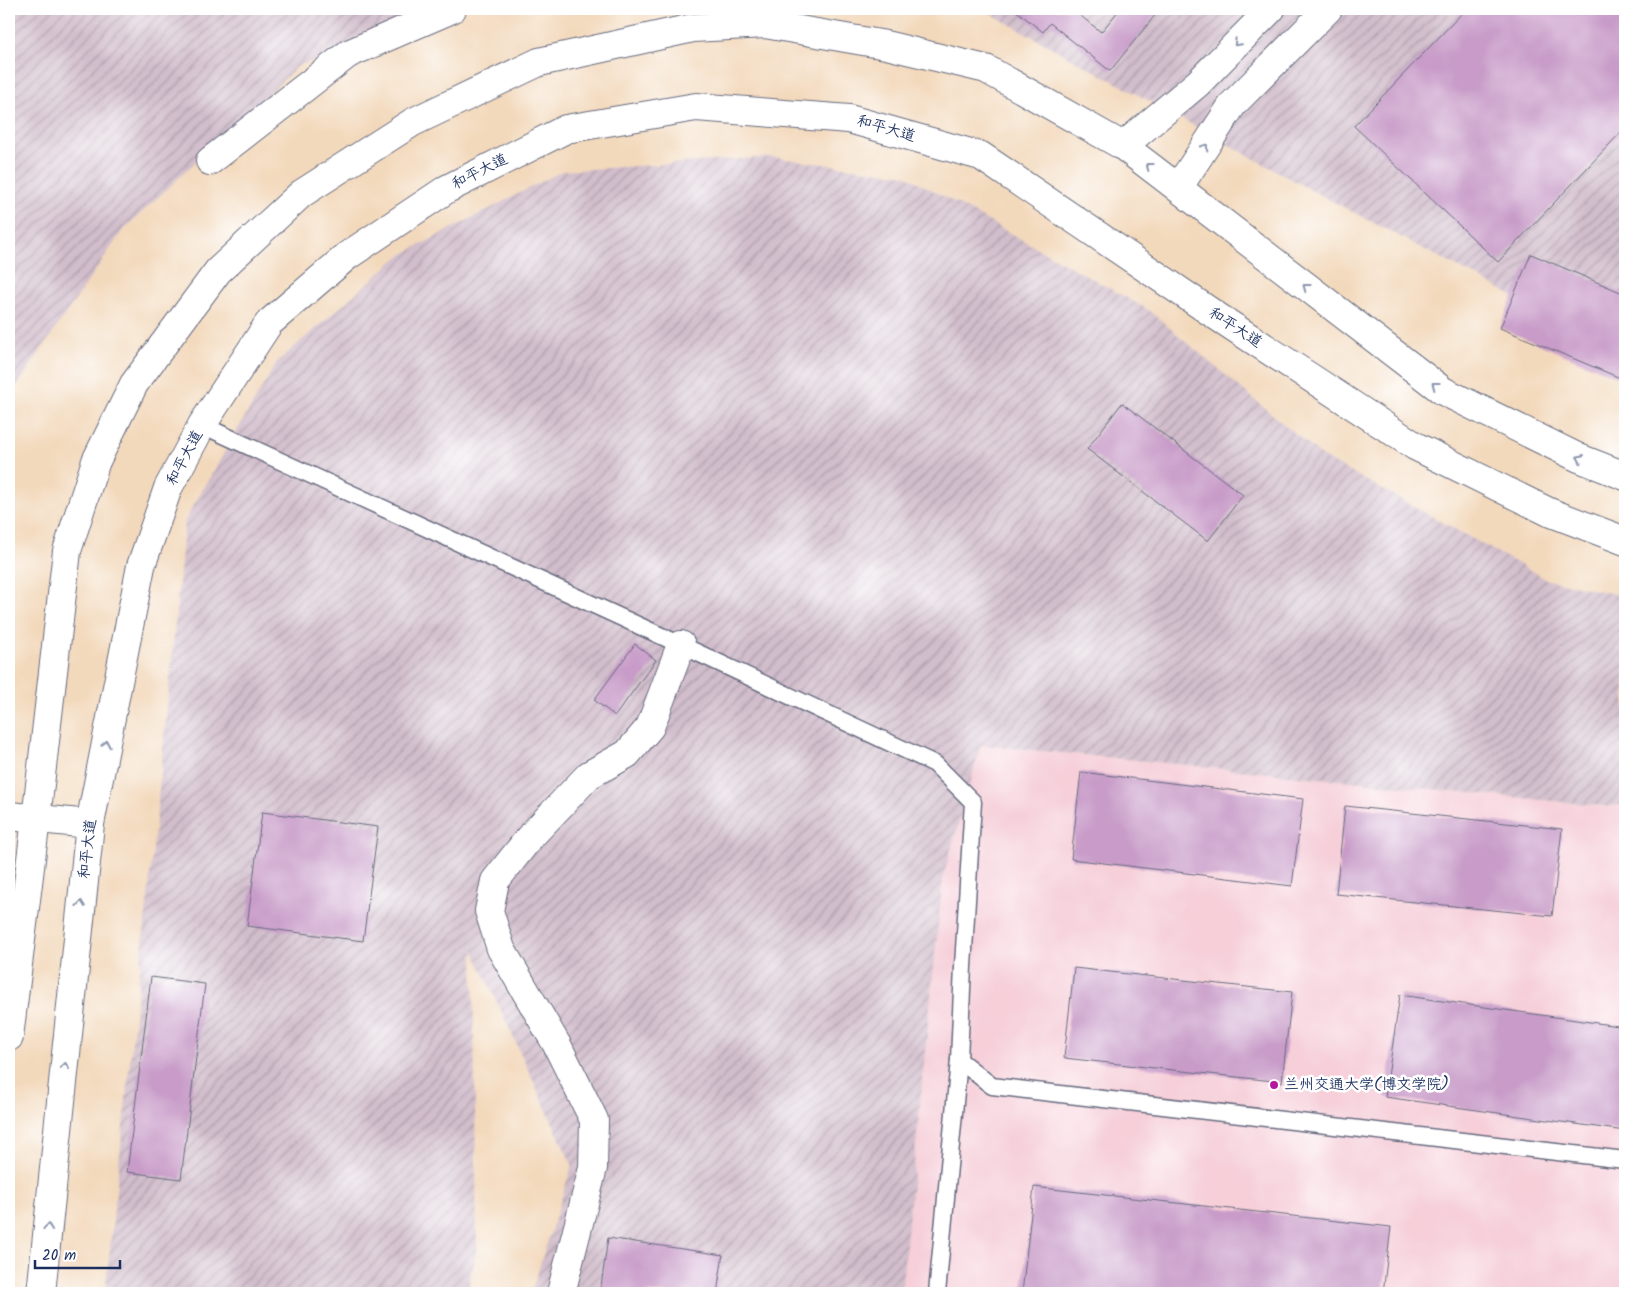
<svg xmlns="http://www.w3.org/2000/svg" width="1634" height="1302" viewBox="0 0 1634 1302" font-family="Kalam,'LXGW WenKai TC',sans-serif">
<style>
.built{fill:#f6cfd9}
.industrial{fill:url(#industrial-furrows)}
.building{fill:#c89bc8}
.lines{fill:none;stroke-linecap:round;stroke-linejoin:round}
.lane-casing{stroke:#676a7f;stroke-width:19}
.street-casing{stroke:#676a7f;stroke-width:30}
.secondary-casing{stroke:#676a7f;stroke-width:30}
.highway-casing{stroke:#676a7f;stroke-width:30}
.lane{stroke:#fff;stroke-width:16}
.street{stroke:#fff;stroke-width:28}
.secondary{stroke:#fff;stroke-width:28}
.highway{stroke:#fff;stroke-width:28}
.oneway{stroke:#8d97ae}
.poi-dot{fill:#b5179e;stroke:#fff;stroke-width:2}
.labels{text-anchor:middle;dominant-baseline:central;stroke-width:5;stroke-linejoin:round;paint-order:stroke}
.street-label{font-size:15px;fill:#1b2f5e;stroke:#fff}
.poi-label{font-size:15px;fill:#1b2f5e;stroke:#fff;text-anchor:start}
</style>
<defs>
<pattern id="industrial-furrows" width="10" height="10" patternUnits="userSpaceOnUse" patternTransform="scale(1.25)"><rect width="10" height="10" fill="#d1bdcb"/><path d="M-1 1l2-2M0 10L10 0M9 11l2-2" fill="none" stroke="#a99aa8"/></pattern>
</defs>
<rect width="100%" height="100%" fill="#fff"/>
<filter id="ink" filterUnits="userSpaceOnUse"><feTurbulence type="fractalNoise" baseFrequency=".02" numOctaves="2"/><feDisplacementMap in="SourceGraphic" scale="10" xChannelSelector="R" yChannelSelector="G"/><feConvolveMatrix kernelMatrix="1 2 1 2 8 2 1 2 1" color-interpolation-filters="sRGB"/></filter>
<filter id="wash" filterUnits="userSpaceOnUse"><feTurbulence type="fractalNoise" baseFrequency=".0096" numOctaves="4" result="noise"/><feDisplacementMap in="SourceGraphic" scale="20" xChannelSelector="R" yChannelSelector="G"/><feGaussianBlur stdDeviation="1.12" result="paint"/><feColorMatrix in="noise" values="0 0 0 0 0 0 0 0 0 0 0 0 0 0 0 0 0 1.4 0 .05"/><feComposite in="paint" operator="in"/></filter>
<g filter="url(#wash)">
<rect width="100%" height="100%" fill="#f3d9bc"/>
<polygon class="built" points="981,745 1605,806 1625,805 1625,1293 901,1293 943,877"/>
<g class="industrial">
<polygon points="9,9 465,9 298,66 123,230 9,397"/>
<polygon points="982,9 1625,9 1625,355 1311,190"/>
<polygon points="771,157 905,175 1147,309 1323,457 1548,580 1625,596 1625,805 1605,806 981,745 943,877 901,1293 531,1293 572,1165 473,950 477,1249 467,1293 105,1293 156,820 185,520 277,362 399,256 562,171"/>
</g>
<g id="blocks">
<g class="building">
<polygon points="1014,9 1056,9 1059,11 1061,9 1072,9 1101,32 1120,9 1160,9 1110,71 1050,23 1043,32"/>
<polygon points="1466,9 1625,9 1625,128 1498,262 1354,126"/>
<polygon points="1531,254 1625,294 1625,380 1500,328"/>
<polygon points="1122,403 1243,495 1208,541 1087,449"/>
<polygon points="635,644 656,660 615,716 594,700"/>
<polygon points="1081,772 1303,799 1292,886 1071,859"/>
<polygon points="1345,806 1562,829 1552,916 1336,894"/>
<polygon points="262,812 378,827 363,941 247,926"/>
<polygon points="1074,968 1292,992 1282,1082 1064,1058"/>
<polygon points="151,977 205,984 181,1179 127,1172"/>
<polygon points="1400,995 1625,1027 1625,1131 1385,1097"/>
<polygon points="1034,1187 1391,1227 1383,1293 1022,1293"/>
<polygon points="608,1238 723,1255 717,1293 600,1293"/>
</g>
</g>
</g>
<g filter="url(#ink)">
<use href="#blocks" fill-opacity="0" stroke="#676a7f" stroke-width="1"/>
<g class="lines">
<g class="lane-casing">
<g id="lane">
<polyline points="202,425 681,645 935,764 973,802 963,966 959,1060 992,1086 1625,1160"/>
<polyline points="937,1293 959,1060"/>
</g>
</g>
<g class="street-casing">
<g id="street">
<polyline points="210,161 348,54 452,9"/>
<polyline points="561,1293 593,1168 594,1120 557,1045 501,949 489,911 495,881 530,837 589,775 627,754 650,727 681,645"/>
</g>
</g>
<g class="secondary-casing">
<g id="secondary">
<polyline points="1123,146 1198,83 1271,9"/>
<polyline points="1178,188 1233,104 1328,9"/>
<polyline points="9,816 90,824"/>
</g>
</g>
<g class="highway-casing">
<g id="highway">
<polyline points="9,1037 36,819 67,551 96,461 134,384 218,271 301,194 413,122 539,62 693,28 765,24 886,45 986,69 1123,146 1443,391 1579,458 1625,476"/>
<polyline points="41,1293 90,824 141,566 168,488 202,425 269,323 347,256 447,189 566,129 696,107 849,119 981,156 1215,315 1415,446 1549,512 1625,541"/>
</g>
</g>
<use href="#lane" class="lane"/>
<use href="#street" class="street"/>
<use href="#secondary" class="secondary"/>
<use href="#highway" class="highway"/>
</g>
<defs><path id="oneway-chevron" d="M-2-3.5L2.5 0L-2 3.5" fill="none" stroke-width="1.6" stroke-linecap="round" stroke-linejoin="round" transform="scale(1.25)"/></defs>
<g class="oneway">
<use href="#oneway-chevron" transform="translate(1237 43) rotate(135)"/>
<use href="#oneway-chevron" transform="translate(1205 147) rotate(-56)"/>
<use href="#oneway-chevron" transform="translate(1149 166) rotate(-143)"/>
<use href="#oneway-chevron" transform="translate(1306 287) rotate(-143)"/>
<use href="#oneway-chevron" transform="translate(1435 385) rotate(-143)"/>
<use href="#oneway-chevron" transform="translate(1580 458) rotate(-157)"/>
<use href="#oneway-chevron" transform="translate(106 744) rotate(-79)"/>
<use href="#oneway-chevron" transform="translate(81 904) rotate(-84)"/>
<use href="#oneway-chevron" transform="translate(65 1066) rotate(-84)"/>
<use href="#oneway-chevron" transform="translate(48 1227) rotate(-84)"/>
</g>
</g>
<circle class="poi-dot" cx="1274" cy="1085" r="5"/>
<g class="labels">
<g class="street-label">
<text transform="translate(886 129) rotate(16)">和平大道</text>
<text transform="translate(480 172) rotate(-27)">和平大道</text>
<text transform="translate(1235 328) rotate(33)">和平大道</text>
<text transform="translate(185 458) rotate(-62)">和平大道</text>
<text transform="translate(88 849) rotate(-83)">和平大道</text>
</g>
<g class="poi-label">
<text x="1284" y="1085">兰州交通大学(博文学院)</text>
</g>
</g>
<rect width="1634" height="1302" fill="none" stroke="#fff" stroke-width="30"/>
<path d="M35 1260v8h85v-8" fill="none" stroke="#1b2f5e" stroke-width="2.5"/>
<text x="42" y="1260" font-size="15" fill="#1b2f5e" stroke="#ffffff" stroke-width="4" paint-order="stroke">20 m</text>
</svg>
